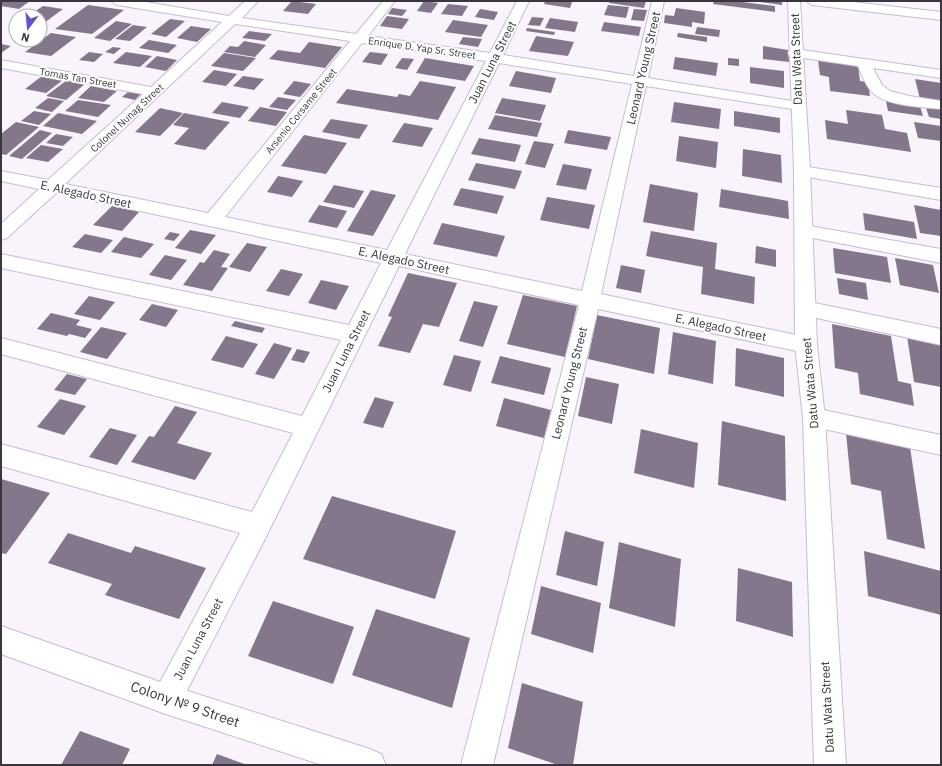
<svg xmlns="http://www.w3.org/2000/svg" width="942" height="766" viewBox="0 0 942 766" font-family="'IBM Plex Sans',sans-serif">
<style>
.building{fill:#84778c}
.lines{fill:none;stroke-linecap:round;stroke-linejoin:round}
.minor-casing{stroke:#c9bbd2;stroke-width:2}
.tertiary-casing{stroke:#c9bbd2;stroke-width:2}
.minor{fill:#fff;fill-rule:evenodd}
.tertiary{fill:#fff;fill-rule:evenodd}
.labels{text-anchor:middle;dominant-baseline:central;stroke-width:4;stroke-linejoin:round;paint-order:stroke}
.far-street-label{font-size:10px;fill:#3b353f;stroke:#fff}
.street-label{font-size:12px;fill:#3b353f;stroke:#fff}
.near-street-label{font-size:14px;fill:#3b353f;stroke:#fff}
</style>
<rect width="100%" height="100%" fill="#f9f3fc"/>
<g class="building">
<polygon points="1,1 30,1 19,9 1,6"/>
<polygon points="292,1 316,4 308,14 283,11"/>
<polygon points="424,1 438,3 431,13 417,11"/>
<polygon points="545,1 565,1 572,2 570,8 544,4"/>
<polygon points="609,1 646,1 644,8 609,3"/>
<polygon points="714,1 735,1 775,6 775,12 713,4"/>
<polygon points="760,1 782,1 782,5 760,2"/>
<polygon points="448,4 468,6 462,16 441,14"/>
<polygon points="88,5 124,10 92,34 55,29"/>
<polygon points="608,5 629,7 626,18 604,15"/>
<polygon points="43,6 63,9 40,26 40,16 28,16"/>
<polygon points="392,8 407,10 402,16 388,14"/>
<polygon points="676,8 705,12 704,24 692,22 692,27 664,23 665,15 674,16"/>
<polygon points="480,9 498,12 494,20 475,17"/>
<polygon points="634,9 647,10 644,21 631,20"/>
<polygon points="387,16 409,19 402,29 380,26"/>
<polygon points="532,17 544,18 540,26 528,25"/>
<polygon points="550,18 578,22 575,32 545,28"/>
<polygon points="170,19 185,21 166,37 151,34"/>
<polygon points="453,20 488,25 481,37 445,32"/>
<polygon points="116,21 132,24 110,41 94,38"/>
<polygon points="604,22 641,27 639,36 601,31"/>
<polygon points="133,25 147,27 130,41 115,39"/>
<polygon points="191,26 211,29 197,42 177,38"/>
<polygon points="697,27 720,30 719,37 695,34"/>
<polygon points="527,28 555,32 554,35 526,31"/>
<polygon points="249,31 272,34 265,41 242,38"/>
<polygon points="51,33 76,37 51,56 25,52"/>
<polygon points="678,33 707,37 707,42 677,37"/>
<polygon points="536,36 574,42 568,56 529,51"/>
<polygon points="463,37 482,39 478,47 459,44"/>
<polygon points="149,40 177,45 168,53 139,48"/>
<polygon points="244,41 266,45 255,57 224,52 230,46 238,47"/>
<polygon points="309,42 342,47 325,68 269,59 278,50 300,53"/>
<polygon points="1,44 11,46 1,53"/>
<polygon points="763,46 788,50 789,62 763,59"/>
<polygon points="113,47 121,48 114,54 105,52"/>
<polygon points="89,52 103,54 94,62 79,60"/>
<polygon points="126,52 152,56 140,67 113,63"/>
<polygon points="370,52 388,54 381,65 362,62"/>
<polygon points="224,53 256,58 243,71 211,66"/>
<polygon points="157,56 177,60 166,71 145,67"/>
<polygon points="675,57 718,63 716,76 673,69"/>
<polygon points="402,58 414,59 407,70 395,68"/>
<polygon points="425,58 474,66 465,81 416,73"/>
<polygon points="728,58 739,59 739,66 728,65"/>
<polygon points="818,60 858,65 860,81 868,82 870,96 830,91 829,77 820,75"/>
<polygon points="750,67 784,71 784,88 750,83"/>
<polygon points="214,70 237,74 226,86 202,82"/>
<polygon points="516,71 556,78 551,93 509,86"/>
<polygon points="42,76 63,80 46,93 25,89"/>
<polygon points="243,76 264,79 254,90 233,86"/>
<polygon points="915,79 941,83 941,102 920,99"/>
<polygon points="67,80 86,83 66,100 46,96"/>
<polygon points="294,81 311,84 300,97 283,94"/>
<polygon points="420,81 456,87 438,120 336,103 347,89 397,97 399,94 410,96"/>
<polygon points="91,86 117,91 104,102 78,98"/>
<polygon points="128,92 141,94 135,100 122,97"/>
<polygon points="278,97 296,100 287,110 269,107"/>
<polygon points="48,98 64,101 52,112 35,108"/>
<polygon points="502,98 546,105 540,121 495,113"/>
<polygon points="78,100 111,105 98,117 65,111"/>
<polygon points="886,101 920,106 923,116 888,111"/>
<polygon points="222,102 249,107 240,118 212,113"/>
<polygon points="674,102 721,109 719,129 671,122"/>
<polygon points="925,105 941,107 941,119 929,117"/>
<polygon points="260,107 287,112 276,126 248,121"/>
<polygon points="160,108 183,113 160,136 135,132"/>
<polygon points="846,110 882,115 885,129 907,133 911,152 827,139 825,120 848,124"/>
<polygon points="34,111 51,114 39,125 21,121"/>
<polygon points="734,111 780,118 780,133 734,126"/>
<polygon points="58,113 97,121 82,134 43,126"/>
<polygon points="184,113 230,122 205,150 174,144 189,128 173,125"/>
<polygon points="495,115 542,123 537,137 488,129"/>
<polygon points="331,119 368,125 359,139 322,132"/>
<polygon points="16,122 39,127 6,155 1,154 1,134"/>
<polygon points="914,122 941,126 941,141 918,138"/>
<polygon points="404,123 433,128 422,147 392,142"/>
<polygon points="40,130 52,133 22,159 9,156"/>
<polygon points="568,130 611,137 607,150 564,143"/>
<polygon points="56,134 73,137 63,146 46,143"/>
<polygon points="304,135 347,143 326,174 281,166"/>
<polygon points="679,136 718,142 716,168 676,161"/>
<polygon points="479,138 521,145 515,162 471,154"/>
<polygon points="534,141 554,144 545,168 525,164"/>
<polygon points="41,145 63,149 48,162 26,158"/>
<polygon points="743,149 781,155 782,183 742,176"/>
<polygon points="476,163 522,171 515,189 468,180"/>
<polygon points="563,164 592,169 586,190 556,185"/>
<polygon points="278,176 303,181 292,197 267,192"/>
<polygon points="650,184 698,193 694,231 643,222"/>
<polygon points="334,185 364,191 354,208 323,202"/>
<polygon points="461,188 504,196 497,214 453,205"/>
<polygon points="721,189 788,201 789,219 719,207"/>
<polygon points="371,190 396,195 373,236 347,231"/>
<polygon points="547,197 595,205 589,229 540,220"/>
<polygon points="319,205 347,211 337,228 308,222"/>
<polygon points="914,205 941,210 941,236 920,233"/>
<polygon points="112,206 139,212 122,231 93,225"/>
<polygon points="863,213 914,222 917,239 865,230"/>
<polygon points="442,223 505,236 497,257 433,244"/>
<polygon points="190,230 216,235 201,254 175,248"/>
<polygon points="651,231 717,243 715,269 755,277 754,304 701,294 703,267 646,256"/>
<polygon points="170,232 180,234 174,241 164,239"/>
<polygon points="85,234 113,240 101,253 72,247"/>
<polygon points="124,237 154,244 141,258 111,252"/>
<polygon points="247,243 267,247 250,272 229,267"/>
<polygon points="756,246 776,250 776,267 755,263"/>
<polygon points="833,248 887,257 891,283 835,273"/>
<polygon points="214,250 230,254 221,267 228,268 212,291 183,285 200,262 204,263"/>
<polygon points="165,255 187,260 171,280 149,275"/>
<polygon points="895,258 933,265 939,293 900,285"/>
<polygon points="621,265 645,270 641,293 616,288"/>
<polygon points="281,269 303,274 289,296 266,291"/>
<polygon points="408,273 457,283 439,327 423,324 410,353 378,346 392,317 388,316"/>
<polygon points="837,278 866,283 868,300 839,294"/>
<polygon points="321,280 349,286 336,310 308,303"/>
<polygon points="523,295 577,306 565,357 507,344"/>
<polygon points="89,296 115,302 100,320 74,314"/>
<polygon points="474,301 498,306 483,347 459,341"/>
<polygon points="152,304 178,310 166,327 139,320"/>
<polygon points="51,313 80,320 76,325 92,329 85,338 69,334 67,336 37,329"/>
<polygon points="597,315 660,328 654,374 588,359"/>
<polygon points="235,321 265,328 262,333 231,326"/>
<polygon points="832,324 891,336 898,381 911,384 914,406 860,394 858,373 835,368"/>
<polygon points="101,327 127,333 107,359 80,352"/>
<polygon points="673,332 716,341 713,384 668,374"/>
<polygon points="226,336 258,344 243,368 211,360"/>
<polygon points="907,336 941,342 941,387 914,382"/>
<polygon points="274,343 292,348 274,379 255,374"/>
<polygon points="736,348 784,358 784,397 735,386"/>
<polygon points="297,349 310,352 304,363 291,360"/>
<polygon points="454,355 481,361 471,392 443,385"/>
<polygon points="500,356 551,368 544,395 491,383"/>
<polygon points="67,374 87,379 75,395 54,390"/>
<polygon points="586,377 619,384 612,424 578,416"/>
<polygon points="375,397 394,402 383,428 363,423"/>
<polygon points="504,398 551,410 544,438 496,426"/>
<polygon points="60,399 86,406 64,435 37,427"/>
<polygon points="175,406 197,412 177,443 212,453 195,480 131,462 149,436 154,437"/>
<polygon points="722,421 785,436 786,501 718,485"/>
<polygon points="110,428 137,435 117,465 89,457"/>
<polygon points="641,429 698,443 694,488 634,473"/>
<polygon points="846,433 910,447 925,549 887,539 881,491 851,484"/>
<polygon points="1,479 50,493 6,554 1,553"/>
<polygon points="332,496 456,531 435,599 303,559"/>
<polygon points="565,531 604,542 597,586 556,575"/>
<polygon points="68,533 131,553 135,546 206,568 179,619 105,595 112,584 48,563"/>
<polygon points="619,542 681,559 675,627 609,608"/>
<polygon points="864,551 941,571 941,615 868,596"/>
<polygon points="738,568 792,582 793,637 736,621"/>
<polygon points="541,586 601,603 593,653 531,634"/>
<polygon points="273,601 354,627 333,684 248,656"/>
<polygon points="376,609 470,638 452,708 352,675"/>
<polygon points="522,683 583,702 573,765 558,765 508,748"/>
<polygon points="80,731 130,749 122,765 61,765"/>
<polygon points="217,754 247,765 212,765"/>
</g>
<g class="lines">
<g class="minor-casing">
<g id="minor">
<path d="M111 1H140L229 16 245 1H258L242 18 356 34 383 1H395L368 36 490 53 517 1H529L503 55 634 76 652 1H664L648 78 798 102 803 103 805 106 803 109 798 110 646 86 601 294 806 337 813 339 817 345 813 351 806 353 598 309 493 765H461L579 305 399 266 267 535 177 710 166 714 155 710 151 699 240 533 1 466V444L252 512 293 433 1 354V338L302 416 341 340 1 268V254L349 325 381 263 56 193 7 238 1 240V224L39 189 1 181V171L48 180 143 94 1 68V60L151 87 222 22 117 5ZM235 24 350 41 208 213 65 184ZM362 43 486 61 387 250 225 217ZM499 63 632 84 582 291 405 254Z"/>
<polygon points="806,1 844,1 941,12 941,20 812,5"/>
<path d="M795 49 941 70V78L873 68 882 85 890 91 909 96 941 101V109C922 107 889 106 874 94 866 87 862 75 858 66L790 56 788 53 790 50Z"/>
<polygon points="802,166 941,188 941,200 796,175 794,171 796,167"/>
<polygon points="804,225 941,249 941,263 798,235 795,231 798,227"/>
<polygon points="805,301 941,329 941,345 798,314 795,309 798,304"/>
<polygon points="814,408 941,435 941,455 806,425 803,418 806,411"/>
</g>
</g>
<g class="tertiary-casing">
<g id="tertiary">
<polygon points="788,1 800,1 810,171 817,345 825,418 846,765 814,765 803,418 795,345 794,171"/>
<polygon points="1,626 166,684 370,749 381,754 386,765 322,765 166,714 1,654"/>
</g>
</g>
<use href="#minor" class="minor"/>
<use href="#tertiary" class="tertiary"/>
</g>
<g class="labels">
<g class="far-street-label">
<text transform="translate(422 48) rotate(8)">Enrique D. Yap Sr. Street</text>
<text transform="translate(78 78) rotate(10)">Tomas Tan Street</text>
<text transform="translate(301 111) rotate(-51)">Arsenio Corsame Street</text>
<text transform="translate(127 118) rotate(-43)">Colonel Nunag Street</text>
</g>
<g class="street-label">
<text transform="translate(796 59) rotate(-92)">Datu Wata Street</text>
<text transform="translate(492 62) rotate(-63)">Juan Luna Street</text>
<text transform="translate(643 68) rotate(-77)">Leonard Young Street</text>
<text transform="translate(86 194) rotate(12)">E. Alegado Street</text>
<text transform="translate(404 260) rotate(12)">E. Alegado Street</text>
<text transform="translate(721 327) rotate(12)">E. Alegado Street</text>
<text transform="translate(346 351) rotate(-63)">Juan Luna Street</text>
<text transform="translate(569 383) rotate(-76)">Leonard Young Street</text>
<text transform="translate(810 383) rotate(-95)">Datu Wata Street</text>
<text transform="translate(198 639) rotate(-62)">Juan Luna Street</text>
<text transform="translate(827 707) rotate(-93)">Datu Wata Street</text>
</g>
<g class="near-street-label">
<text transform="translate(185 704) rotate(19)">Colony № 9 Street</text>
</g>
</g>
<rect width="942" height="766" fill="none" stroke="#3b353f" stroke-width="4"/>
<g transform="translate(28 28) rotate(196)"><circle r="19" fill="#ffffff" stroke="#b1aeb2"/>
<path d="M0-3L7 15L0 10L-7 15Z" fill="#6052cb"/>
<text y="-6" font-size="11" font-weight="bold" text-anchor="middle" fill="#3b353f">N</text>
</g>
</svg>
